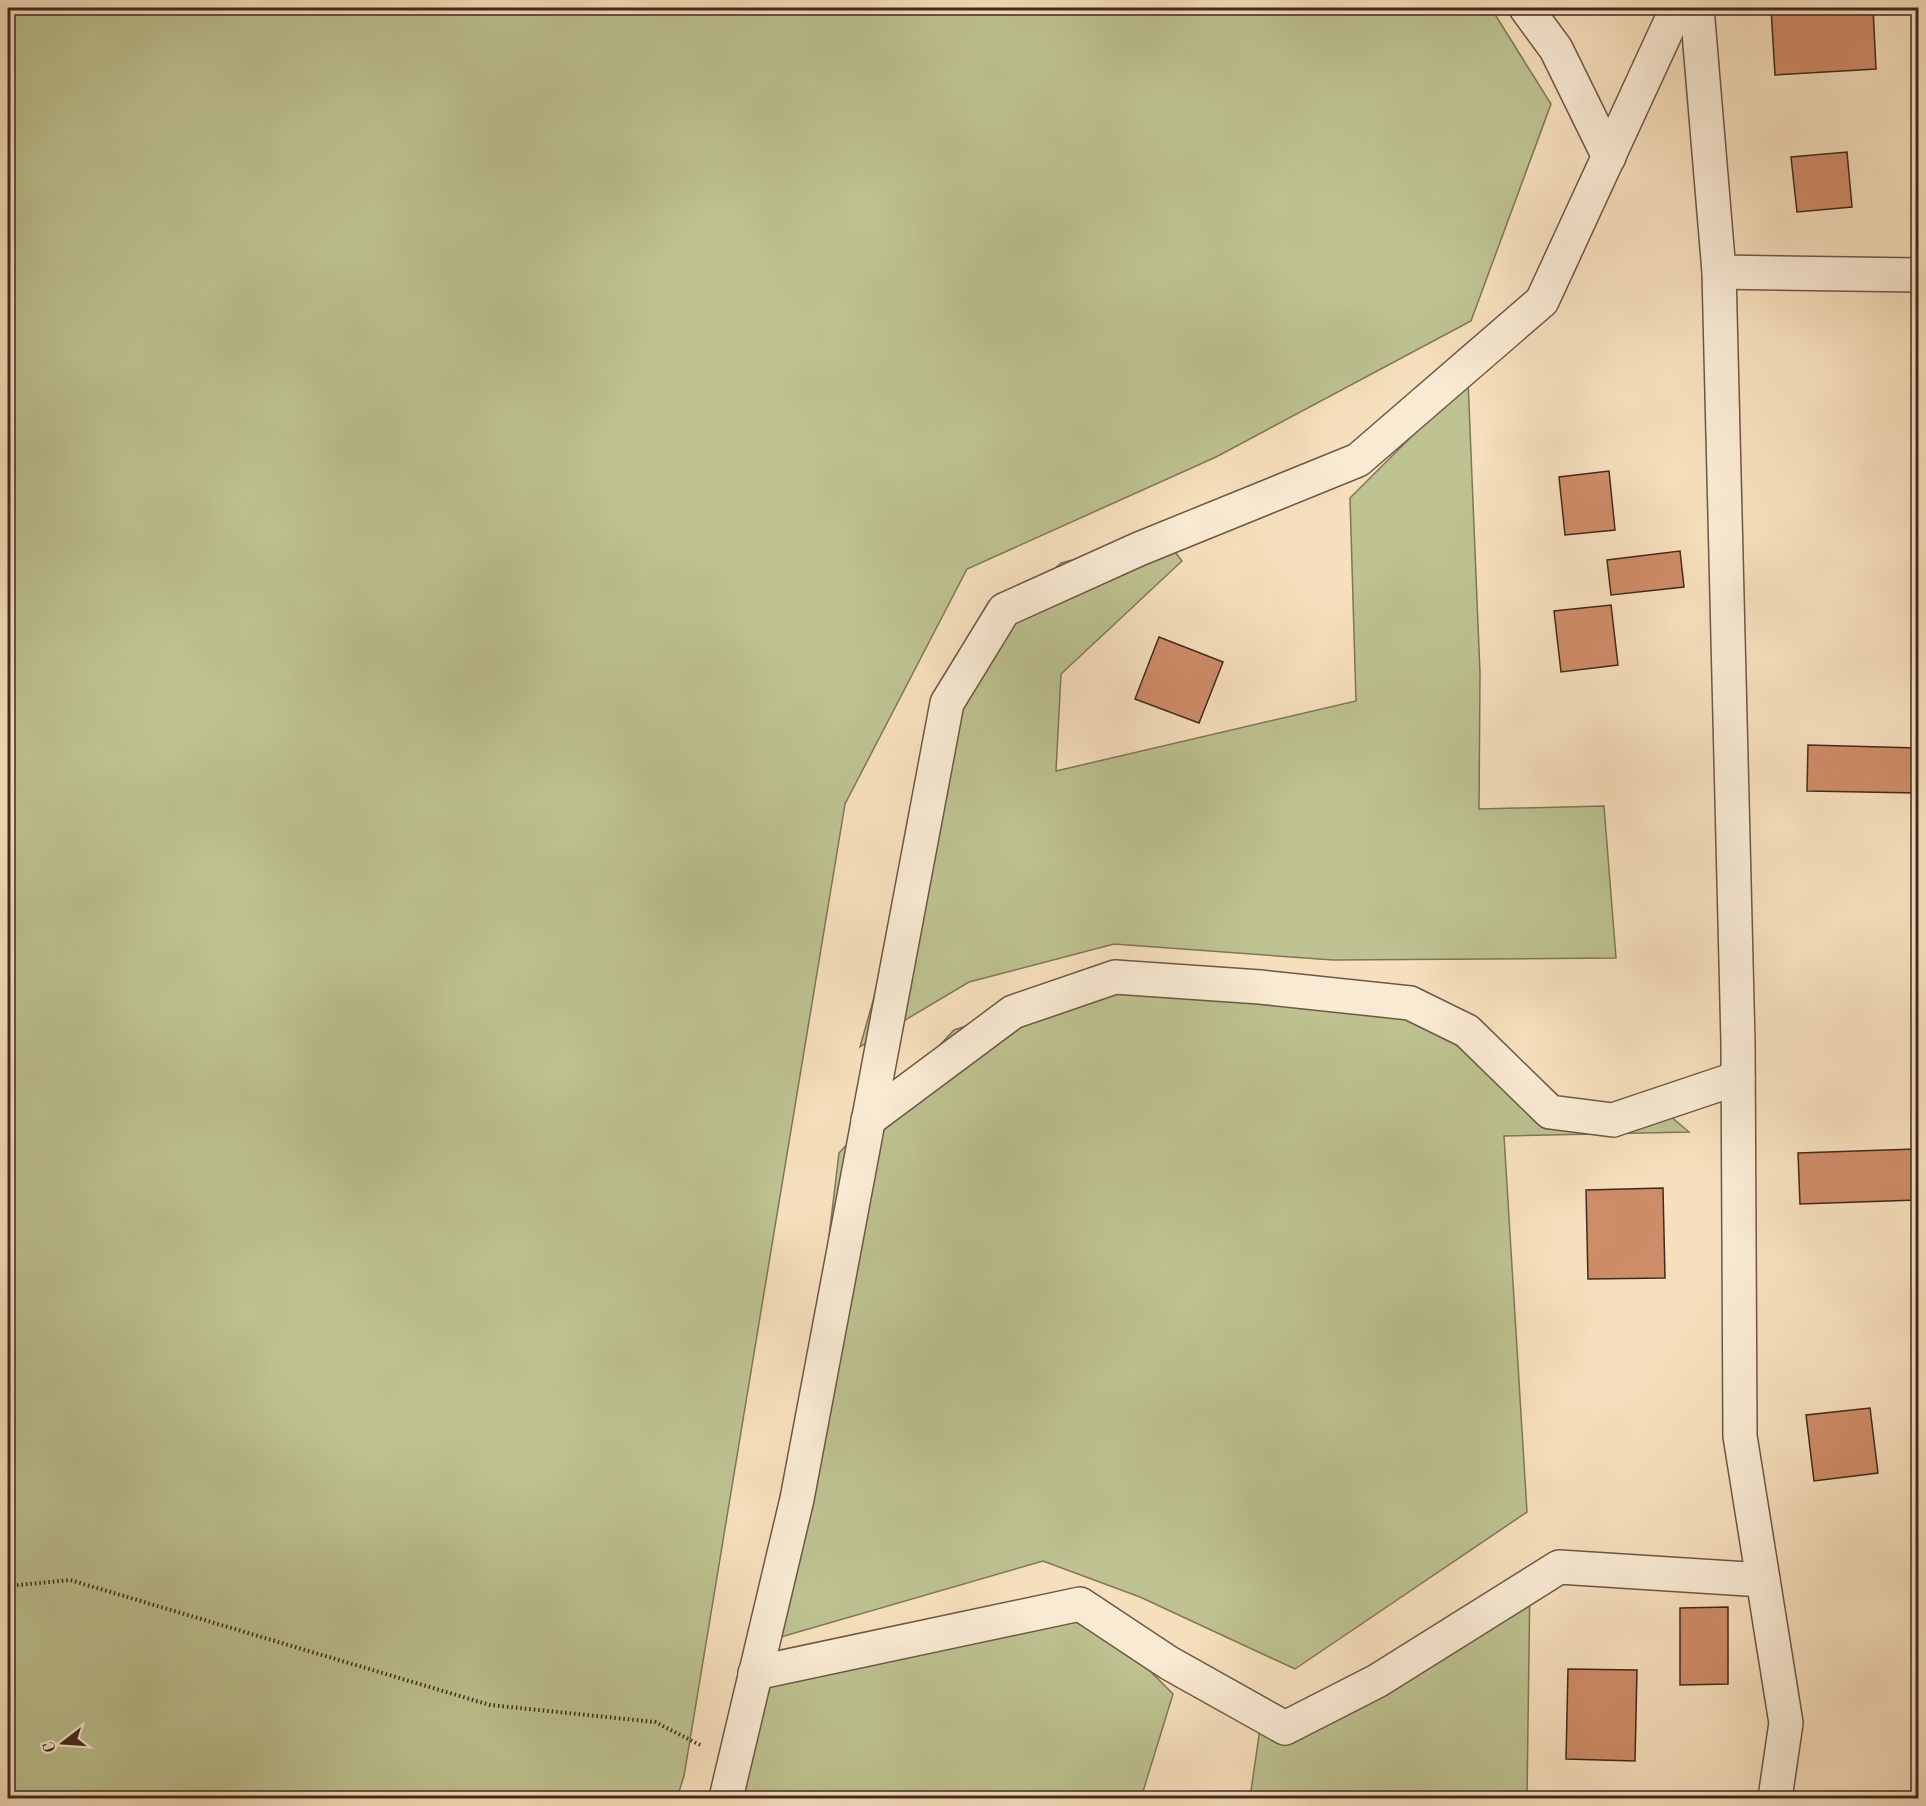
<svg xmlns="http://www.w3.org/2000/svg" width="1926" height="1806" viewBox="0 0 1926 1806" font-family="'Old Standard TT',serif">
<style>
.green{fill:#bdc290;stroke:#7f7657;stroke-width:1.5}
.building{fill:#cf8c68;stroke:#412a1e;stroke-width:1.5}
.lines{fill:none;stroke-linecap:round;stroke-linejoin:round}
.street-casing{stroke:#6e5746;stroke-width:36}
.path{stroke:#412a1e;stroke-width:4;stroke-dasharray:1.5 3;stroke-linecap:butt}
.street{stroke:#f9ead3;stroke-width:33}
</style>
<rect width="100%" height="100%" fill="#f6dfbc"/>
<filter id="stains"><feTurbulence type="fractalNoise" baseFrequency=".00333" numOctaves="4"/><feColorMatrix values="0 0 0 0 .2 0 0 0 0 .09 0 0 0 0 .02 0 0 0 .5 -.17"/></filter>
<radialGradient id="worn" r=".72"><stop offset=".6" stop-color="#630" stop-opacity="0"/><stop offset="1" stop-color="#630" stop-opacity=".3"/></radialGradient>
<g class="green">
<polygon points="8,8 1491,8 1551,104 1471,321 1216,457 967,569 845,804 684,1776 677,1798 8,1798"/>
<polygon points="1468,380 1480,673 1479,809 1604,806 1616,958 1333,960 1114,944 969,982 860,1047 974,642 1061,563 1163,536 1182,561 1061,674 1056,771 1356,701 1350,498"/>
<polygon points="1122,976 1407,991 1562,1110 1657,1105 1689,1132 1504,1136 1527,1512 1295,1669 1140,1597 1043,1561 781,1637 839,1153 954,1030"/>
<polygon points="1530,1578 1527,1798 1250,1798 1260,1728"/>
<polygon points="1003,1603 1097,1618 1173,1694 1141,1798 726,1798 764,1678"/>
</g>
<g class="building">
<polygon points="1771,8 1873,8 1876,69 1775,75"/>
<polygon points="1847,152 1852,207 1797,212 1791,157"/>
<polygon points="1609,471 1615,530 1565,535 1559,477"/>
<polygon points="1680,551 1684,587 1611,595 1607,560"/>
<polygon points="1611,605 1618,665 1561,672 1554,611"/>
<polygon points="1159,637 1223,662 1199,723 1135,699"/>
<polygon points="1808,745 1918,748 1918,793 1807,791"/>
<polygon points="1915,911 1918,911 1918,1042 1913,1042"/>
<polygon points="1915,1149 1917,1200 1800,1204 1798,1153"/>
<polygon points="1663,1188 1665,1278 1588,1279 1586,1190"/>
<polygon points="1870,1408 1878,1473 1814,1481 1806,1415"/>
<polygon points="1728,1607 1728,1684 1680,1685 1680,1608"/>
<polygon points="1568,1669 1637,1670 1635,1761 1566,1759"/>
<polygon points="1702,1796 1702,1798 1648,1798"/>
</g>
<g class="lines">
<g class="street-casing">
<g id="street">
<polyline points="1526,8 1556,49 1609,157"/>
<polyline points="1697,8 1719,272 1738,1043 1740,1436 1786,1723 1775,1798"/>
<polyline points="1719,272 1918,275"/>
<polyline points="868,1120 1013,1012 1115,977 1260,987 1410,1003 1467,1031 1550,1112 1613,1120 1738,1078"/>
<polyline points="755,1673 1080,1604 1169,1663 1285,1728 1377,1681 1559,1567 1763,1580"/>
<polyline points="726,1798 797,1499 947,703 1004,610 1139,549 1358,460 1542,301 1677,8"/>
</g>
</g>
<polyline class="path" points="8,1586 70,1580 490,1705 655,1722 702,1746"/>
<use href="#street" class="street"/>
</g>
<rect width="1926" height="1806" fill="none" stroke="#f6dfbc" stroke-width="30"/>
<rect x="9" y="9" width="1908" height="1788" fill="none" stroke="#412a1e" stroke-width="3"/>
<rect x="15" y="15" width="1896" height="1776" fill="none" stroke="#412a1e" stroke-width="1.5"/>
<g transform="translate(63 1743) rotate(253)" stroke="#f9ead3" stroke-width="4.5" paint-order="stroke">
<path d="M0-4.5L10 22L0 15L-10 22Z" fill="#412a1e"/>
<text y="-9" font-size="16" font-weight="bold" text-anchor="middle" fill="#412a1e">С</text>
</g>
<rect width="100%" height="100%" filter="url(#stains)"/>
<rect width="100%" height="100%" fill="url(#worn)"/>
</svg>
